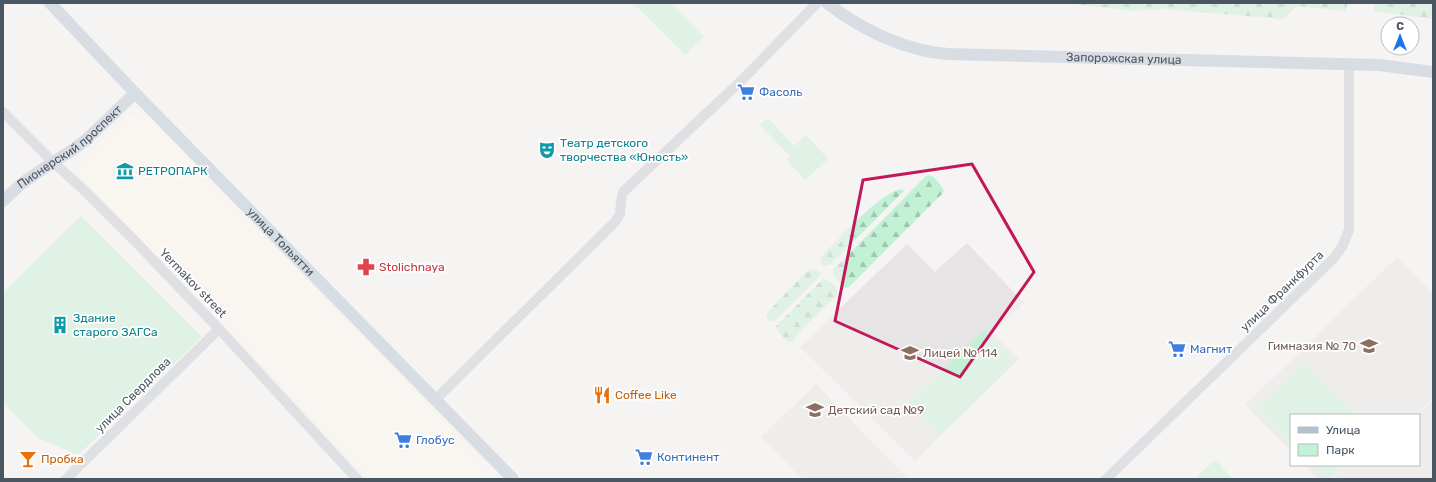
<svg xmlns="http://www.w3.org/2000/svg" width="1436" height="482" viewBox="0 0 1436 482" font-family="Rubik,sans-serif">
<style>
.commercial{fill:#fdf9ef}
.education{fill:#e6e4e5}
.green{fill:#c3f1d5}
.forest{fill:url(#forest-firs)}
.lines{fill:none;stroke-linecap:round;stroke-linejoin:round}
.minor{stroke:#c1cad2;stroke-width:10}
.major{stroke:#b3c2d1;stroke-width:12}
.marked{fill:none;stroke:#c2185b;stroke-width:3;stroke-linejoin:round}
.labels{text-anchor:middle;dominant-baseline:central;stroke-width:3.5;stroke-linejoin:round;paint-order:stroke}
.street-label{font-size:12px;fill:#4a5661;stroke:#fff}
.shop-label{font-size:12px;fill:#366cbe;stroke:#fff;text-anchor:start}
.culture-label{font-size:12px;fill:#0d838f;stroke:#fff;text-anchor:start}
.health-label{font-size:12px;fill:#be3a42;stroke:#fff;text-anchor:start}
.education-label{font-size:12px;fill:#785e54;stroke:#fff;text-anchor:start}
.food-label{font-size:12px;fill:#c56008;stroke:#fff;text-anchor:start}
</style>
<defs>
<pattern id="forest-firs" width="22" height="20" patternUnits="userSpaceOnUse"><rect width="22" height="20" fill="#c3f1d5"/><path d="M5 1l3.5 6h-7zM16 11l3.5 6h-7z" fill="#a0c6b0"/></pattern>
</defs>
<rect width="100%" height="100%" fill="#f5f3f3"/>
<polygon class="commercial" points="134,114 142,114 150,118 500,479 368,479 294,398 80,176 80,164 83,159 127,116"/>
<g class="education">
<polygon points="967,243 1024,303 993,333 1019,359 915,461 800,347 907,244 935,272"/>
<polygon points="1397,257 1433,293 1433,398 1416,415 1291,415 1291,451 1245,405"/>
<polygon points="816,384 908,479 802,479 761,437"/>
<polygon points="1433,400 1433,479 1332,479 1347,465 1419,465 1419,415 1417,415"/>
<polygon points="1304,465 1346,465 1331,479 1318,479"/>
</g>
<g class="green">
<polygon points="633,3 670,3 704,37 685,55"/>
<polygon points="768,118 794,146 806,135 828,159 805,180 787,160 791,157 760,125"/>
<polygon points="81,216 202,337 78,455 38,438 3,402 3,293"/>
<polygon points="984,330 1015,362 940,435 909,403"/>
<polygon points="1304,362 1355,415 1291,415 1291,445 1256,409"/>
<polygon points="1215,460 1233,479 1195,479"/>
<polygon points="1311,465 1341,465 1327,479 1324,479"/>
</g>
<g class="forest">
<polygon points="1066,3 1348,3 1345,11 1297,6 1283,19 1161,9 1132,11"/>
<polygon points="1373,3 1433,3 1433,19 1374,11"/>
<path d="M929 175C936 177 941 185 944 191L942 194 849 287 845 288 833 275V270L926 176Z"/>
<path d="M901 189 904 191 830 265 824 266 821 262 820 259 822 256C840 238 878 194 901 189Z"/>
<path d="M812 269C817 269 818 270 821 274L818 278 775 321C768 323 766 319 767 313L806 272Z"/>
<path d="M824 279C830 280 838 288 838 294L802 329 792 342H788L778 331 776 326 821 281Z"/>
</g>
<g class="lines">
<g class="minor">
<polyline points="3,112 53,162 86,192 132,238 219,329 357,479"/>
<polyline points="435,400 615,222 620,214 621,201 623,192 742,80 817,3"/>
<polyline points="66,479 219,329"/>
<polyline points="1106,479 1334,258 1342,247 1349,230 1349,64"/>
</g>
<g class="major">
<path id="s1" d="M50 3 135 93 513 479"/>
<path id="s2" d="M827 3C854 24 884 40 918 49 928 52 938 53 948 54L1379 65 1433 72"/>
<path id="s3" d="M3 201 21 184 53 162 74 149 88 138 135 93"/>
</g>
</g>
<path d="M0 0H1436V482H0ZM972 164 1034 272 960 377 835 321 863 180Z" fill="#f5f3f3" fill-opacity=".55" fill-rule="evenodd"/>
<path class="marked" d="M972 164 1034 272 960 377 835 321 863 180Z"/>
<defs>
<g id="supermarket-bare" transform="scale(1.38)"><path d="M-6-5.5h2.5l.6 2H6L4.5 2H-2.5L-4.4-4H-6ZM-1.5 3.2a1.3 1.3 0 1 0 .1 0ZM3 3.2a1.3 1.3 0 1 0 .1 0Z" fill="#3f7fe0" stroke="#fff" stroke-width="2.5" paint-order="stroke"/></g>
<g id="theatre-bare" transform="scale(1.38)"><path d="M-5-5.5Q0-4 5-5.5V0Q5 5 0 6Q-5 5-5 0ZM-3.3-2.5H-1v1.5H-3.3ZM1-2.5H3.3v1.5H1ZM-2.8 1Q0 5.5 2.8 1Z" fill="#0f9aa8" stroke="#fff" stroke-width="2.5" paint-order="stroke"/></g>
<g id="museum-bare" transform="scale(1.38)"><path d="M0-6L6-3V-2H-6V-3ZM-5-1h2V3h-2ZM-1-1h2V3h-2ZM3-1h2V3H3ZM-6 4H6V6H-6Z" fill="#0f9aa8" stroke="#fff" stroke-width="2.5" paint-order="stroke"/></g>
<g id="pharmacy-bare" transform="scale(1.38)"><path d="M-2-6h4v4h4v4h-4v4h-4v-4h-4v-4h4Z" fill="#e0444e" stroke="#fff" stroke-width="2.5" paint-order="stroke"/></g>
<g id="building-bare" transform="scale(1.38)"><path d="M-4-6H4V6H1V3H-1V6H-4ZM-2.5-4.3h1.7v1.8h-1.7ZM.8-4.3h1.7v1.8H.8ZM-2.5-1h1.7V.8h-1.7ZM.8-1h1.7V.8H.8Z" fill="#0f9aa8" stroke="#fff" stroke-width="2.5" paint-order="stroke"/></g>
<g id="school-bare" transform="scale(1.38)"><path d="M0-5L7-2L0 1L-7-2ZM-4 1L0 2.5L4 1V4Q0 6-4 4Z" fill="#8d6e63" stroke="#fff" stroke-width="2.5" paint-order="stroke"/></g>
<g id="restaurant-bare" transform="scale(1.38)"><path d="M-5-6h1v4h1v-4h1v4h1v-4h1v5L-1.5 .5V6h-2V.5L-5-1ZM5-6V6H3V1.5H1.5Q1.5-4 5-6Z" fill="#e8710a" stroke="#fff" stroke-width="2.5" paint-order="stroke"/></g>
<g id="bar-bare" transform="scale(1.38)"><path d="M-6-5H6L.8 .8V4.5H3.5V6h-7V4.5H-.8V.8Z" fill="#e8710a" stroke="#fff" stroke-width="2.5" paint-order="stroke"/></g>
</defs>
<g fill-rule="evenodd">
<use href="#supermarket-bare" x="746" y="92"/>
<use href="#theatre-bare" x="547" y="150"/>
<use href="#museum-bare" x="125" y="171"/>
<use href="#pharmacy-bare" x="366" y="267"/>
<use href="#building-bare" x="60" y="325"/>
<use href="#school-bare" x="1369" y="346"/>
<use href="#supermarket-bare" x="1177" y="349"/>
<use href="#school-bare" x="910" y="353"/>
<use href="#restaurant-bare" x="602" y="395"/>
<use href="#school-bare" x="815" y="410"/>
<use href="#supermarket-bare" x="403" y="440"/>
<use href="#supermarket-bare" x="644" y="457"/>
<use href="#bar-bare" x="28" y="459"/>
</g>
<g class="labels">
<g class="street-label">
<text stroke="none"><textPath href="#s2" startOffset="309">Запорожская улица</textPath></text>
<text stroke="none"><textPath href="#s3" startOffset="86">Пионерский проспект</textPath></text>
<text stroke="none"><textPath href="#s1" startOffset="332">улица Тольятти</textPath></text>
<text transform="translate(193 283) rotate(46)">Yermakov street</text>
<text transform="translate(1282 291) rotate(-44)">улица Франкфурта</text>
<text transform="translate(133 395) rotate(-45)">улица Свердлова</text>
</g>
<g class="shop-label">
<text x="759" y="92">Фасоль</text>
<text x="1190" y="349">Магнит</text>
<text x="416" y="440">Глобус</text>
<text x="657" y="457">Континент</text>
</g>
<g class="culture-label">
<text x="560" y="143">Театр детского<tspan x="560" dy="14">творчества «Юность»</tspan></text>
<text x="138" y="171">РЕТРОПАРК</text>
<text x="73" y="318">Здание<tspan x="73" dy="14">старого ЗАГСа</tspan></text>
</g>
<g class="health-label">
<text x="379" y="267">Stolichnaya</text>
</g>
<g class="education-label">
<text x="1356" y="346" text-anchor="end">Гимназия № 70</text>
<text x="923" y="353">Лицей № 114</text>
<text x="828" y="410">Детский сад №9</text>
</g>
<g class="food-label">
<text x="615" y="395">Coffee Like</text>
<text x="41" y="459">Пробка</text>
</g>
</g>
<rect width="1436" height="482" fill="none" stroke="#4a5661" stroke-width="8"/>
<rect x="1290" y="414" width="130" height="52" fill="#ffffff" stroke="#b7bbc0"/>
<rect x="1298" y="427" width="20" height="6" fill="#b3c2d1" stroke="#b7bbc0"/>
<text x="1326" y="434" font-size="12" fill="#4a5661">Улица</text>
<rect x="1298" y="444" width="20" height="12" fill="#c3f1d5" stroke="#b7bbc0"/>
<text x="1326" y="454" font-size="12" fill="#4a5661">Парк</text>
<g transform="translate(1400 36)"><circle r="19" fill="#ffffff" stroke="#b7bbc0"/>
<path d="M0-3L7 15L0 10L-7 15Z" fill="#1a73e8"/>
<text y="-6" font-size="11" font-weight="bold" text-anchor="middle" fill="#4a5661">С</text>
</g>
</svg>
